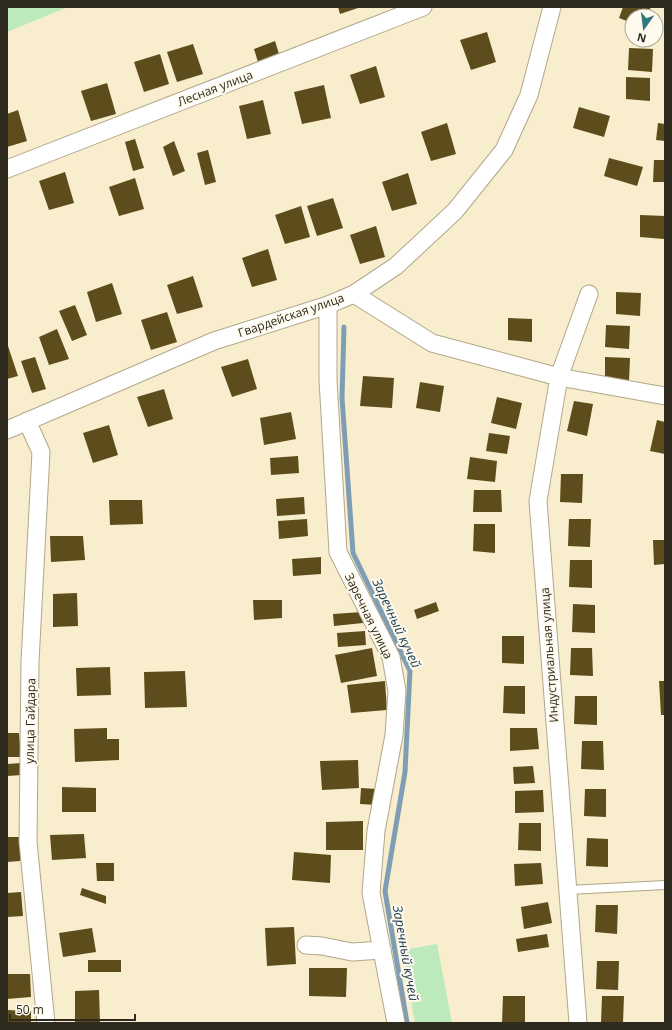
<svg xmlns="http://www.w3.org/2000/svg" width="672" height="1030" viewBox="0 0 672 1030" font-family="'Open Sans',sans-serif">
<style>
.green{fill:#bceabd}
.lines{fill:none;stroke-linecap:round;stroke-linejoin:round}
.stream{stroke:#7f9eb4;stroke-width:5}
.building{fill:#5d4d1c}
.service-casing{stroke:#b1a789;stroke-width:10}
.minor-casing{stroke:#b1a789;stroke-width:19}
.service{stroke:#fff;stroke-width:8}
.minor{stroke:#fff;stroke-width:17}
.labels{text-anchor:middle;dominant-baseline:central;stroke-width:4;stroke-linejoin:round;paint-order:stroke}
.street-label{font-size:12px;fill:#2e2a1e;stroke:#fffaee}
.water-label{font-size:13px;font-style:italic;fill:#163750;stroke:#fffaee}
</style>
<rect width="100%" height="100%" fill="#f8edcd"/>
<g class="green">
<polygon points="7,7 68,7 7,32"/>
<polygon points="437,944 452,1023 415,1023 403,950"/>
</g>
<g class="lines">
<polyline class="stream" points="344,327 342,398 353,553 410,671 405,772 385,891 407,1023"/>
</g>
<g class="building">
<polygon points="338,7 361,7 340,14"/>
<polygon points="623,7 651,7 647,16 632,16 632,23 619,18"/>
<polygon points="487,32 496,62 471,70 460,40"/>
<polygon points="275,41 279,54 258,62 254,49"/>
<polygon points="193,44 203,74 177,82 167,52"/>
<polygon points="629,48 653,49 652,72 628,70"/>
<polygon points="160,54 169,84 144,92 134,62"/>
<polygon points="376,66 385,97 360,104 350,75"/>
<polygon points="626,77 650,78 650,101 626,99"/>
<polygon points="107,83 116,114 91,121 81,91"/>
<polygon points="324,85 331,118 302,124 294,92"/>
<polygon points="263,100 271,134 247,139 239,106"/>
<polygon points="579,107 610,116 604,137 573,128"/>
<polygon points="18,110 27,141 7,147 7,114"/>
<polygon points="447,123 456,154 431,161 421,132"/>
<polygon points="658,123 665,124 665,141 656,140"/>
<polygon points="135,139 144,168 133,171 125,142"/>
<polygon points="174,141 185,171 173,176 163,147"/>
<polygon points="208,150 216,182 205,185 197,153"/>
<polygon points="609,158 643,167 637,186 604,176"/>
<polygon points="654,160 665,160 665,182 653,182"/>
<polygon points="65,172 74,203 49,210 39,181"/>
<polygon points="408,173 417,204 392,211 382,182"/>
<polygon points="135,178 144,209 119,216 109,187"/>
<polygon points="333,198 343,228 317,236 307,206"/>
<polygon points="301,206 310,237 285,244 275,215"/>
<polygon points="640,215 665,216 664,239 640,237"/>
<polygon points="376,226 385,257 360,264 350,235"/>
<polygon points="268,249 277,280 252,287 242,258"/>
<polygon points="193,276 203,307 177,314 167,285"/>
<polygon points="112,283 122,314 96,322 87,292"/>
<polygon points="616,292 641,293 640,316 616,314"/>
<polygon points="75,305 87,335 72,341 59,311"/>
<polygon points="167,312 177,342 151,350 141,320"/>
<polygon points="508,318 532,319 532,342 508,340"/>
<polygon points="606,325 630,326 629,349 605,347"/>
<polygon points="57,329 69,359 49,365 39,337"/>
<polygon points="7,343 18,376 7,379"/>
<polygon points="35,357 46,389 32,393 21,361"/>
<polygon points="605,357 630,358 629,381 605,379"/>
<polygon points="248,359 257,389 232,397 221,367"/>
<polygon points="363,376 394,378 392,408 360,406"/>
<polygon points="420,382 444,386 440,412 416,408"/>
<polygon points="164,389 173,419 148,427 137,397"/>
<polygon points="497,397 522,403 516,429 491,423"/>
<polygon points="574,401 593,404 587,436 567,431"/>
<polygon points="291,412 296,439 264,445 260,418"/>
<polygon points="657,420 665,422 665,454 650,451"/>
<polygon points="109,425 118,455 93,463 83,433"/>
<polygon points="489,433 510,436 507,454 486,451"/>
<polygon points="298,456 299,473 271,475 270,458"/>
<polygon points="470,457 497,461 495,482 467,479"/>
<polygon points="561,474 583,474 582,503 560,502"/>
<polygon points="474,490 501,490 502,512 473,512"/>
<polygon points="304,497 305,514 277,516 276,499"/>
<polygon points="109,500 142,500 143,524 110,525"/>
<polygon points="307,519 308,536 279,539 278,521"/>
<polygon points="569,519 591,519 590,547 568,546"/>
<polygon points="474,524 495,524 495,553 473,551"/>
<polygon points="50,536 83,536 85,560 51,562"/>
<polygon points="653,540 665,540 665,564 654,565"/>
<polygon points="321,557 321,574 293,576 292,559"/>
<polygon points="570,560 592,560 592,588 569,587"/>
<polygon points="77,593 78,626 53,627 53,594"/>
<polygon points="253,600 282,600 282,618 254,620"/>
<polygon points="436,602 439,611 417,619 414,610"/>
<polygon points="573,604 595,605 595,633 572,632"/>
<polygon points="362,612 363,623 334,626 333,614"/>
<polygon points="365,631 366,645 338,647 337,633"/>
<polygon points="502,636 524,636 524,664 502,663"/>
<polygon points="372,648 377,676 341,683 335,655"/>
<polygon points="571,648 592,648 593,676 570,675"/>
<polygon points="110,667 111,695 77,696 76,668"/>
<polygon points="185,671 187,707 145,708 144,672"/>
<polygon points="385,681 387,710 351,713 347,685"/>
<polygon points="659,681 665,681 665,715 661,715"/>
<polygon points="504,686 525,686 525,714 503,713"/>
<polygon points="575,696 597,696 597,725 574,724"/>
<polygon points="107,728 107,739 119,739 119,760 75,762 74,729"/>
<polygon points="510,728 537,728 539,749 510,751"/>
<polygon points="7,733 19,733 21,757 7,757"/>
<polygon points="582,741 603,741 604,770 581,769"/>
<polygon points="358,760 359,788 322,790 320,761"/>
<polygon points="21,763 22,775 7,776 7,764"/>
<polygon points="533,766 535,783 514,784 513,767"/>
<polygon points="62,787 96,788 96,812 62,812"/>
<polygon points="361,788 377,789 377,805 360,804"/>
<polygon points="585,789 606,789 606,817 584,816"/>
<polygon points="543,790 544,812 515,813 515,791"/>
<polygon points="363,821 363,850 326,850 326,822"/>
<polygon points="519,823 541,823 541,851 518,850"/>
<polygon points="84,834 86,858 52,860 50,835"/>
<polygon points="7,837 20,837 20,861 7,862"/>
<polygon points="587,838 608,839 608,867 586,866"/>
<polygon points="294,852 331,855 330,883 292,880"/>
<polygon points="96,863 114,863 114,881 97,881"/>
<polygon points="541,863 543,884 515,886 514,864"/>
<polygon points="82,888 106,896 106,904 80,895"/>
<polygon points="21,892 23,916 7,917 7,893"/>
<polygon points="548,902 552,923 524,929 521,907"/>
<polygon points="596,905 618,905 617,934 595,932"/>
<polygon points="294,927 296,964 267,966 265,928"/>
<polygon points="92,928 96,952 63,957 59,933"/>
<polygon points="547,934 549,947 518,952 516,939"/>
<rect x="88" y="960" width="33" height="12"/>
<polygon points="597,961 619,961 618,990 596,989"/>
<polygon points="309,968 347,968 346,997 309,996"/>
<polygon points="7,974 30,974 31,997 7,999"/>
<polygon points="99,990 100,1023 75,1023 75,991"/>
<polygon points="503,996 525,996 525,1023 502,1023"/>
<polygon points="602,996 624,996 623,1023 601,1023"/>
<polygon points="7,1010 31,1011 31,1023 7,1023"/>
</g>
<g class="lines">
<g class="service-casing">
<polyline id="service" points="569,890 665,885"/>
</g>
<g class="minor-casing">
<g id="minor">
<polyline points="7,169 423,7"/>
<polyline points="354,294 432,343 559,377 665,396"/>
<polyline points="328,305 328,380 338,552 391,657 397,691 394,735 376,831 371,893 396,1023"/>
<polyline points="27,421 41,452 30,662 28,842 46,1023"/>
<polyline points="7,430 214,341 328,305 354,294 396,266 455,211 504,150 529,95 552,7"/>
<polyline points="306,945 322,946 352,952 382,950"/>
<polyline points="578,1023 538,501 559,377 589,294"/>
</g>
</g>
<use href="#service" class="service"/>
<use href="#minor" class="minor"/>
</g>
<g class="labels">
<g class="street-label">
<text transform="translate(215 88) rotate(-21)">Лесная улица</text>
<text transform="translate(291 315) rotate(-19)">Гвардейская улица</text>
<text transform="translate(369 616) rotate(64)">Заречная улица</text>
<text transform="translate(549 655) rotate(-94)">Индустриальная улица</text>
<text transform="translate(30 721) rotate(-89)">улица Гайдара</text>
</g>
<g class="water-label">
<text transform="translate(397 623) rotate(65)">Заречный кучей</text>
<text transform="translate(406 953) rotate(80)">Заречный кучей</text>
</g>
</g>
<rect width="672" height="1030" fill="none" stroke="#2e2a1e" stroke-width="16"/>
<g transform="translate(644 28) rotate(194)"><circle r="19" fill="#fffaee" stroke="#aba79b"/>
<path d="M0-3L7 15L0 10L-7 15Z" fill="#2f797b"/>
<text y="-6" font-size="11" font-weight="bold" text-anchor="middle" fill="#2e2a1e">N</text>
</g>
<path d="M10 1014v6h125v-6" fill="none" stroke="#2e2a1e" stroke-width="2"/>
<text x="16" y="1014" font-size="12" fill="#2e2a1e" stroke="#fffaee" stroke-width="3" paint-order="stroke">50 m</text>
</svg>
